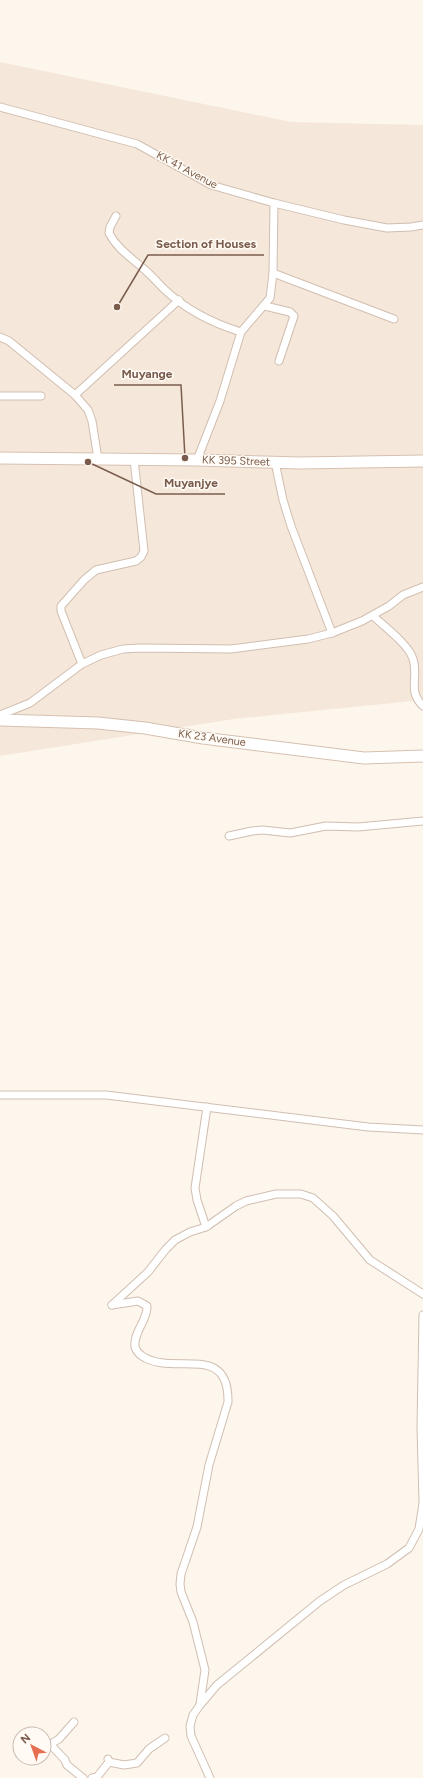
<svg xmlns="http://www.w3.org/2000/svg" width="423" height="1778" viewBox="0 0 423 1778" font-family="Figtree,sans-serif">
<style>
.residential{fill:#f5e8da}
.lines{fill:none;stroke-linecap:round;stroke-linejoin:round}
.street-casing{stroke:#d1beb0;stroke-width:9}
.secondary-casing{stroke:#d6c0b0;stroke-width:13}
.street{stroke:#fff;stroke-width:7}
.secondary{stroke:#fff;stroke-width:11}
.labels{text-anchor:middle;dominant-baseline:central;stroke-width:3;stroke-linejoin:round;paint-order:stroke}
.street-label{font-size:11px;fill:#7a5c4d;stroke:#fffaf3}
.leader{fill:none;stroke:#7a5c4d;stroke-width:1.5}
.callout-dot{fill:#7a5c4d;stroke:#fffaf3;stroke-width:1.5}
.callout-label{font-size:12px;text-anchor:middle;font-weight:bold;fill:#7a5c4d;stroke:#fffaf3;stroke-width:3;stroke-linejoin:round;paint-order:stroke}
</style>
<rect width="100%" height="100%" fill="#fdf6ec"/>
<polygon class="residential" points="0,62 291,122 423,125 423,700 234,719 0,756"/>
<g class="lines">
<g class="street-casing">
<g id="street">
<polyline points="0,107 137,144 211,185 274,203 344,220 387,228 411,227 423,225"/>
<path d="M116 216 110 227 109 233C117 249 132 258 145 270 152 276 158 283 164 289 186 310 212 323 241 332"/>
<polyline points="273,273 394,319"/>
<polyline points="265,306 290,312 294,316 279,361"/>
<polyline points="0,337 9,341 75,395 88,410 92,421 98,459"/>
<polyline points="75,395 179,300"/>
<polyline points="0,396 41,396"/>
<polyline points="197,460 220,401 241,332 270,298 273,273 274,203"/>
<polyline points="275,462 283,500 291,526 332,633"/>
<path d="M373 616C384 626 409 645 413 659 419 677 407 691 423 706"/>
<polyline points="82,664 61,611 61,606 84,580 96,570 136,561 141,557 144,551 134,459"/>
<polyline points="0,715 30,703 82,664 101,655 123,649 140,648 231,649 308,639 332,633 362,621 389,606 403,595 423,587"/>
<polyline points="229,836 252,831 263,830 290,833 326,826 358,827 423,821"/>
<polyline points="0,1095 106,1095 368,1127 423,1130"/>
<polyline points="206,1227 197,1200 195,1188 207,1107"/>
<path d="M112 1305 138 1301 147 1306C148 1320 133 1332 135 1347 136 1350 139 1354 142 1356 173 1377 229 1341 228 1402L209 1465 197 1527 181 1574 180 1584 181 1592 193 1622 205 1670 200 1704"/>
<polyline points="112,1305 148,1272 166,1249 175,1240 190,1232 206,1227 236,1206 246,1201 276,1194 301,1194 313,1198 333,1216 370,1260 423,1294"/>
<polyline points="50,1744 65,1760 67,1765 83,1778"/>
<polyline points="44,1748 59,1739 74,1722"/>
<polyline points="109,1762 124,1765 137,1763 149,1749 165,1738"/>
<polyline points="92,1778 97,1777 109,1762 108,1759"/>
<polyline points="210,1778 191,1736 190,1726 193,1715 200,1705 217,1685 320,1601 344,1585 387,1564 409,1548 419,1529 423,1503 421,1427 423,1315"/>
</g>
</g>
<g class="secondary-casing">
<g id="secondary">
<polyline points="0,458 197,460 300,463 423,461"/>
<polyline points="0,720 98,723 145,728 203,738 364,758 423,756"/>
</g>
</g>
<use href="#street" class="street"/>
<use href="#secondary" class="secondary"/>
</g>
<g class="labels">
<g class="street-label">
<text transform="translate(187 170) rotate(28)">KK 41 Avenue</text>
<text transform="translate(236 461) rotate(2)">KK 395 Street</text>
<text transform="translate(212 738) rotate(8)">KK 23 Avenue</text>
</g>
</g>
<path class="leader" d="M117 307L148 255H264M185 458L181 385H114M88 462L156 494H225"/>
<g class="callout-dot">
<circle cx="117" cy="307" r="4"/>
<circle cx="185" cy="458" r="4"/>
<circle cx="88" cy="462" r="4"/>
</g>
<g class="callout-label">
<text x="206" y="248">Section of Houses</text>
<text x="147" y="378">Muyange</text>
<text x="191" y="487">Muyanjye</text>
</g>
<g transform="translate(32 1746) rotate(319)"><circle r="19" fill="#fffaf3" stroke="#cabbb1"/>
<path d="M0-3L7 15L0 10L-7 15Z" fill="#e76f51"/>
<text y="-6" font-size="11" font-weight="bold" text-anchor="middle" fill="#7a5c4d">N</text>
</g>
</svg>
